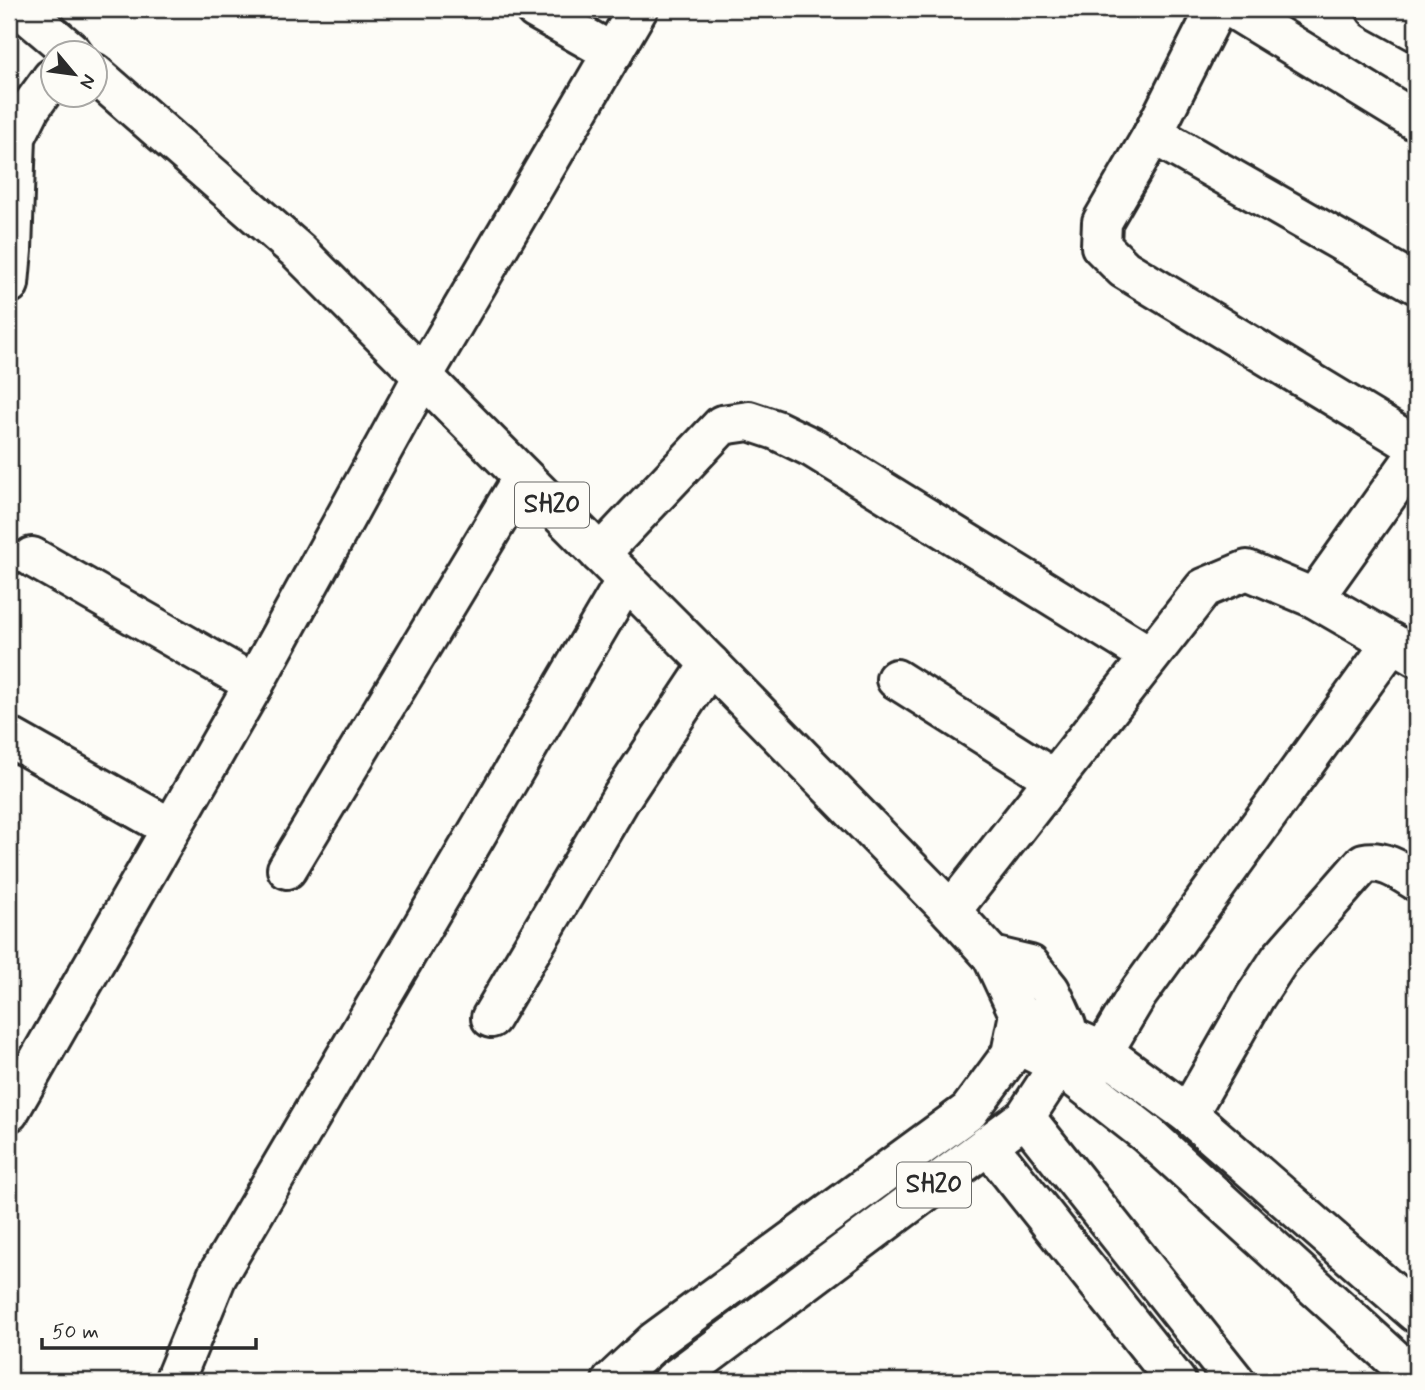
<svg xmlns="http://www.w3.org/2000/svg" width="1425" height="1390" viewBox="0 0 1425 1390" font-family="Mynerve,sans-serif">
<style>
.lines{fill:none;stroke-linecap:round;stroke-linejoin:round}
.minor-casing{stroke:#2b2b2b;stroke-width:44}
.major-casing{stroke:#2b2b2b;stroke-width:44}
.minor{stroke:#fdfcf7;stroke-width:38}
.major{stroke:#fdfcf7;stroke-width:38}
.labels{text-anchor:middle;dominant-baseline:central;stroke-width:5;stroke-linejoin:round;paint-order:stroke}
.shield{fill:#fdfcf7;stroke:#6a6a68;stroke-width:2}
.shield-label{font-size:26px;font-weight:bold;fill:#2b2b2b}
</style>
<rect width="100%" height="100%" fill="#fdfcf7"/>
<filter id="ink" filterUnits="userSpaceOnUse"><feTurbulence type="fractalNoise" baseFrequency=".0143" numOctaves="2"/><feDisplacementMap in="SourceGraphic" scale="14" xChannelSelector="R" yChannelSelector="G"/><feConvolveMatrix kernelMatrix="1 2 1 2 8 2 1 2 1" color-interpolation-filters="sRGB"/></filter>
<g filter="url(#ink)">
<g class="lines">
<g class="minor-casing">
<g id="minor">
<polyline points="535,9 613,53"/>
<polyline points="1216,9 1153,134 1102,222 1101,246 1124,269 1416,446"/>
<polyline points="1233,9 1416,121"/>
<polyline points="1376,9 1416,31"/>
<polyline points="1153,134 1416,284"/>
<polyline points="9,284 12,250 16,137 31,107 52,78"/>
<polyline points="600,554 722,425 749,421 776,430 813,448 1150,656"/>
<polyline points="32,557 254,684"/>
<polyline points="1314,598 1416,455"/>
<polyline points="896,679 1054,779"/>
<polyline points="9,737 171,828"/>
<polyline points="287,869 523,477"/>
<polyline points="951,911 1204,588 1247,570 1314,598 1416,657"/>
<polyline points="1019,1014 1102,1051 1188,1114 1416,1313"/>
<polyline points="491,1018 621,798 710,664"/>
<polyline points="1014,1043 1059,1065 1147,1134 1416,1379"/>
<polyline points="1084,1084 1137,995 1392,643"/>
<polyline points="9,1112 254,684 423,376 638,9"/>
<path d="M1188 1114 1255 997 1280 959 1364 863C1383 859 1400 871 1416 881"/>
<polyline points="1025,1117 1235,1381"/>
<polyline points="988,1145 1176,1381"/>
<polyline points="174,1381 217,1276 626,580"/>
</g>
</g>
<g class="major-casing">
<g id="major">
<polyline points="21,9 72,52"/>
<polyline points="94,73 298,251 710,664 951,911 992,956 1019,1014 1011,1054 969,1111 655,1341 612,1381"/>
<polyline points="673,1381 1025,1117 1059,1065 1066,1036 1066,1025 1050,990 1030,965 992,956"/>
</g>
</g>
<use href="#minor" class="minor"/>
<use href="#major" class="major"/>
</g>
</g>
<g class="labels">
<g class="shield">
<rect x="515" y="482.5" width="74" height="45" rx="5"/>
<rect x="897" y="1162.5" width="74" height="45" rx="5"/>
</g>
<g class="shield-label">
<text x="552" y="505">SH20</text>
<text x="934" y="1185">SH20</text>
</g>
</g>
<rect width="1425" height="1390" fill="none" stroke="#fdfcf7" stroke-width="35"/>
<rect x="18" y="18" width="1390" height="1355" fill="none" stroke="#2b2b2b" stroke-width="2.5" filter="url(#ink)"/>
<g transform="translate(74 74) rotate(119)"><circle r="33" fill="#fdfcf7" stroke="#a9a8a5" stroke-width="2"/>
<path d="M0-5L12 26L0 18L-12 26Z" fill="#2b2b2b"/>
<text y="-10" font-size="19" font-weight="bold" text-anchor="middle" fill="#2b2b2b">N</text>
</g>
<path d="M42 1338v10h214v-10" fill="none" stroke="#2b2b2b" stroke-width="3.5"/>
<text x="52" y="1338" font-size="21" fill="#2b2b2b" stroke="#fdfcf7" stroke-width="5" paint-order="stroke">50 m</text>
</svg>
